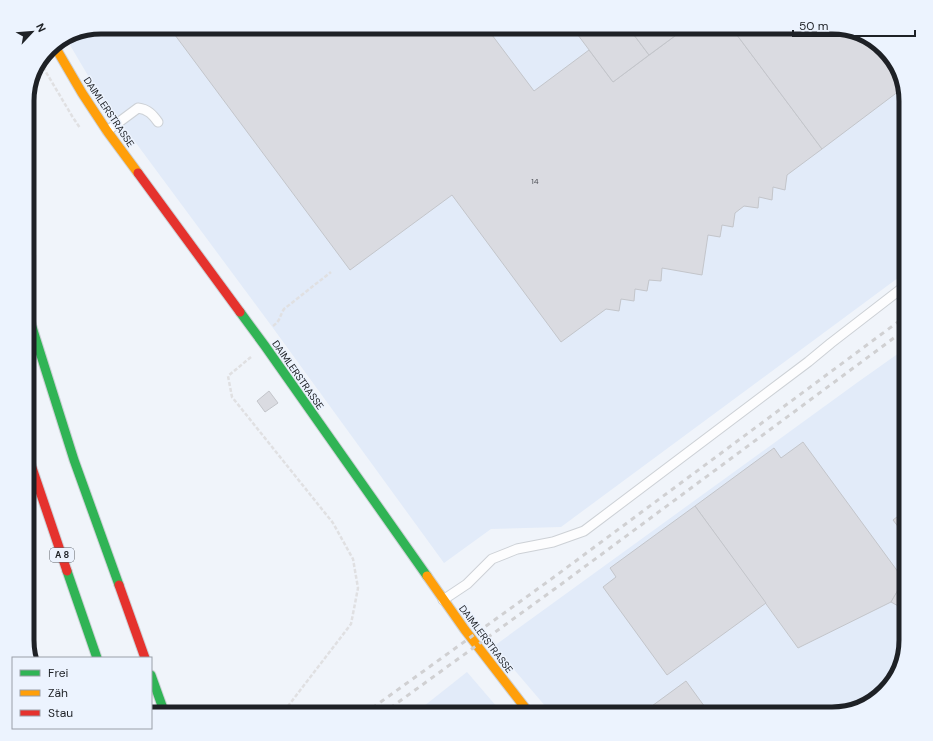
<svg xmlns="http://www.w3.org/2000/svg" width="933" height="741" viewBox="0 0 933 741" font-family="'DM Sans',sans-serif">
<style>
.built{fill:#e2ebf9}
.building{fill:#dadbe1;stroke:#c3c5ca}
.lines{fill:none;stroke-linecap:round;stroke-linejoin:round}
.lane-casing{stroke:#cdd1d6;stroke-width:11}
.fast-casing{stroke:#cdd1d6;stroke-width:11}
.slow-casing{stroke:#cdd1d6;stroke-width:11}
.jam-casing{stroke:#cdd1d6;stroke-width:11}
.path{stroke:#e0e0e2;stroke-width:2.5;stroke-dasharray:4 2;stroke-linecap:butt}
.lane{stroke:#fdfdfe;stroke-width:9}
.fast{stroke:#30b455;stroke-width:9}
.slow{stroke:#ff9f0a;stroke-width:9}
.jam{stroke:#e5322d;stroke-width:9}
.rail{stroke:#d0d0d2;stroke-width:3;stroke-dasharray:5 5;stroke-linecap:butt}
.labels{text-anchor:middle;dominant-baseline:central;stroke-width:3;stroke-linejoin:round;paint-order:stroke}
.number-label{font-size:8px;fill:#4e5056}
.shield{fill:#ecf3fe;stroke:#5c6067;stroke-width:1}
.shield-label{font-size:9px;font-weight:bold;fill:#1e2126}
.street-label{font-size:10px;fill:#1e2126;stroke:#ecf3fe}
.rim{fill:none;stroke:#1e2126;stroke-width:5}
</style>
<rect width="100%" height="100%" fill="#f0f4fa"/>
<g class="built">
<polygon points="101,27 832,27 881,45 898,69 906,101 906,272 561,527 491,529 444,563 273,328 133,139 103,101 67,40"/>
<polygon points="906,348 906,640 888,689 864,706 832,714 552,714 494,646 858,382"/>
<polygon points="467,672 503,714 414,714"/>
</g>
<g class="building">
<polygon points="169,27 486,27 534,91 589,50 613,82 687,27 731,27 822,149 787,175 785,190 773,187 772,200 759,197 758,208 744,206 735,213 733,227 722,225 720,237 708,235 702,275 662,268 661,281 649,280 647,291 635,289 634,301 621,299 619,311 606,309 561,342 452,195 350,270"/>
<polygon points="572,27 628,27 649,55 613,82"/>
<polygon points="628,27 687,27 649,55"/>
<polygon points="731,27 832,27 881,45 898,69 903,88 822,149"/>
<polygon points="269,391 278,403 265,412 257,401"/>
<polygon points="803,442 904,580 891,602 798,648 695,506 774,448 781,458"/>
<polygon points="695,506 766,603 667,675 603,587 616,577 610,568"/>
<polygon points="906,510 906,537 893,520"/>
<polygon points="904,580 906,583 906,614 900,607 891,602"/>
<polygon points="686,681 710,714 641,714"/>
</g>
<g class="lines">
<g class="lane-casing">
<g id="lane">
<path d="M107 131 138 108C148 109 153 115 158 122"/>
<polyline points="443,600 467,584 492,559 517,549 553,542 584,531 808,362 831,343 906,285"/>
</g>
</g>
<g class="fast-casing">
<g id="fast">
<polyline points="27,311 74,460 119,585"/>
<polyline points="240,312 265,346 427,576"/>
<polyline points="67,571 97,658"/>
<polyline points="151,675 165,714"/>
</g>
</g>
<g class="slow-casing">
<g id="slow">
<polyline points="54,45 82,93 107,131 138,173"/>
<polyline points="427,576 465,630 530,714"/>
</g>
</g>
<g class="jam-casing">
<g id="jam">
<polyline points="138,173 240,312"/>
<polyline points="27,453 67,571"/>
<polyline points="119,585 145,658"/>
</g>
</g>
<g class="path">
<polyline points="40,62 72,116 80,128"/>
<path d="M273 326C281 320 279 317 284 309L331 272"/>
<polyline points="251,357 228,376 232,397 333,523 353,559 358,588 351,624 282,714"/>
</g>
<use href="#lane" class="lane"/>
<use href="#fast" class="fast"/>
<use href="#slow" class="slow"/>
<use href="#jam" class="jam"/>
<g class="rail">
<polyline points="364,714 550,580 906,316"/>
<polyline points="382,714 556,588 906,329"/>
</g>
</g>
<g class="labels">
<g class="number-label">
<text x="535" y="181">14</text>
</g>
<rect class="shield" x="50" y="548" width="24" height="14" rx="3"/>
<g class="shield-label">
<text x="62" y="555">A 8</text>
</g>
<g class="street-label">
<text transform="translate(109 112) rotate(56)">DAIMLERSTRASSE</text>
<text transform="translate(298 375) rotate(55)">DAIMLERSTRASSE</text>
<text transform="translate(486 639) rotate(53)">DAIMLERSTRASSE</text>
</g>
</g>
<path d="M0 0H933V741H0ZM101 34H832A67 67 0 0 1 899 101V640A67 67 0 0 1 832 707H101A67 67 0 0 1 34 640V101A67 67 0 0 1 101 34Z" fill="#ecf3fe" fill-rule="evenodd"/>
<path class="rim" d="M101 34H832A67 67 0 0 1 899 101V640A67 67 0 0 1 832 707H101A67 67 0 0 1 34 640V101A67 67 0 0 1 101 34Z"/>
<rect x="12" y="657" width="140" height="72" fill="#ecf3fe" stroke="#9a9fa8"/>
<rect x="20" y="670" width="20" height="6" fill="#30b455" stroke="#9a9fa8"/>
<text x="48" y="677" font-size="12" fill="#1e2126">Frei</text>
<rect x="20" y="690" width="20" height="6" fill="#ff9f0a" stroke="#9a9fa8"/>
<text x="48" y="697" font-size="12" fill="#1e2126">Zäh</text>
<rect x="20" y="710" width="20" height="6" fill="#e5322d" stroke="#9a9fa8"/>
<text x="48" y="717" font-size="12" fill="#1e2126">Stau</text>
<g transform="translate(32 32) rotate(64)" stroke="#ecf3fe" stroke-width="3" paint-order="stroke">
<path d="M0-3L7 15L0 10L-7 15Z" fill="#1e2126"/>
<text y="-6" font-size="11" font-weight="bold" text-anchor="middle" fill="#1e2126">N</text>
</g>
<path d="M793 30v6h122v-6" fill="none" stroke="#1e2126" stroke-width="2"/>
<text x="799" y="30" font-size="12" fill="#1e2126" stroke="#ecf3fe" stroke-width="3" paint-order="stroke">50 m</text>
</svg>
